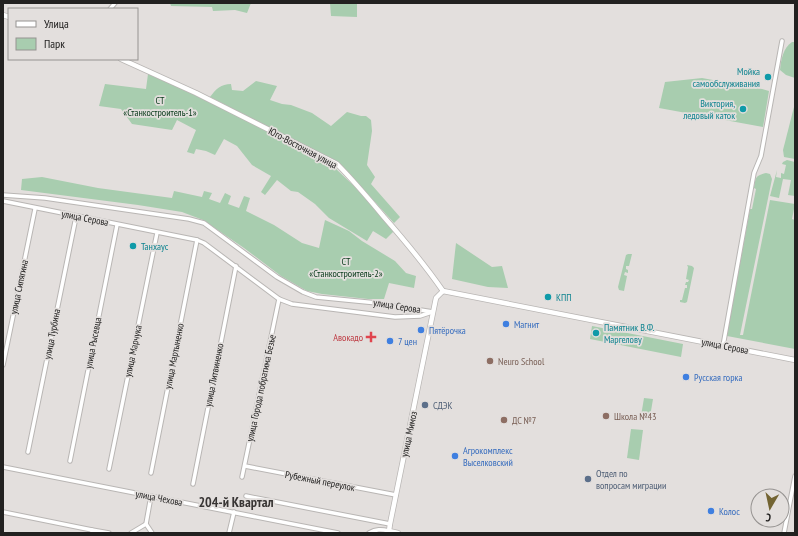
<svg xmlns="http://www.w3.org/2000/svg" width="798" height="536" viewBox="0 0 798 536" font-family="'PT Sans Narrow',sans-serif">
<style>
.green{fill:#a8cdaf}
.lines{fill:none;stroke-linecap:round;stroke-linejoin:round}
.minor-casing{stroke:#b9b6b4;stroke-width:5.5}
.tertiary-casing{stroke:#b9b6b4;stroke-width:6}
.minor{stroke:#fff;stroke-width:3.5}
.tertiary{stroke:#fff;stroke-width:4.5}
.culture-dot{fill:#0f9aa8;stroke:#e3dfdd;stroke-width:1.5}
.shop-dot{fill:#3f7fe0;stroke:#e3dfdd;stroke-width:1.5}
.health-dot{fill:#e0444e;stroke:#e3dfdd;stroke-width:1.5}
.education-dot{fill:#8d6e63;stroke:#e3dfdd;stroke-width:1.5}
.service-dot{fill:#5c6f8a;stroke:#e3dfdd;stroke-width:1.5}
.labels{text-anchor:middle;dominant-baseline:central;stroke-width:3.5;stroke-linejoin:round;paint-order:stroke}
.culture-label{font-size:10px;fill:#0d838f;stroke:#e3dfdd;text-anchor:start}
.park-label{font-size:10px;fill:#053717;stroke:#e3dfdd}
.street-label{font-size:10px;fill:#222120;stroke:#e3dfdd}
.shop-label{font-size:10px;fill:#366cbe;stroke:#e3dfdd;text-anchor:start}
.health-label{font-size:10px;fill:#be3a42;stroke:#e3dfdd;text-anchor:end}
.education-label{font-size:10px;fill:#785e54;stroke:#e3dfdd;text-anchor:start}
.service-label{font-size:10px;fill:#4e5e75;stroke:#e3dfdd;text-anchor:start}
.district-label{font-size:14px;font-weight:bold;fill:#383534;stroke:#e3dfdd}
</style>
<rect width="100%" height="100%" fill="#e3dfdd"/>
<g class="green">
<polygon points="170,3 251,3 247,13 235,10 213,11 212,7 171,6"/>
<polygon points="330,3 357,3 357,17 331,16"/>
<path d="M792 42H795V78L786 75 780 70C781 60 783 48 792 42Z"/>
<polygon points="148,74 196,95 254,124 334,167 355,187 394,231 386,239 373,231 367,241 329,218 315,204 298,192 291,191 277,180 265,195 261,192 271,176 252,165 237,146 224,139 215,155 206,151 196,149 194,154 187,152 196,130 177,120 172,130 132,124 121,109 99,106 105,84 146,89"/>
<polygon points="702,78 762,89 769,91 763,127 659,108 665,82"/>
<path d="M256 81 277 86 270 100 282 104 291 105 312 113 331 126 347 112 361 116H366L371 120 372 131 367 165 375 177 371 184 400 217 394 223 347 171 317 152 210 97C216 89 221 84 231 84L232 90 243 91Z"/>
<polygon points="795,103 795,159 784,157 783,150"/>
<polygon points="787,160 795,162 795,196 788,195 791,180 783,179 779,198 770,196 777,170 776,177 781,178 781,173 784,174 786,165 782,164 783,162"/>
<path d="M766 173 770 174 772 179 740 335H743L770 200 795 204 792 219 795 220V349L727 336V335L750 209H752L756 189 754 188C756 177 755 176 766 173Z"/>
<polygon points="42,177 98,188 172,198 174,191 202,197 204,191 212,193 209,199 220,203 225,193 231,196 228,204 239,208 244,196 250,198 246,211 274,225 302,243 319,248 325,220 349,231 362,241 395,261 406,273 416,276 414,288 389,283 384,299 368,299 322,294 307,291 281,276 244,248 203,220 182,212 138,205 21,190 22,179"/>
<polygon points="456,243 492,267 502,266 508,288 488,287 452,279"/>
<polygon points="628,254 632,254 629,266 626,266 626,269 628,270 628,273 625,272 624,275 627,276 624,291 619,290 618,287 626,255"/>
<polygon points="687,265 692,266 694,268 687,302 685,303 680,302 680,300 682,300 685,288 687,288 687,285 685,285 686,282 688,282 689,280 686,279 688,267"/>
<polygon points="592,326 683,344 681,357 590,339"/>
<polygon points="644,398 653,399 650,417 641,416"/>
<polygon points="631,429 643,430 639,460 627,458"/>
</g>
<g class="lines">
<g class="minor-casing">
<g id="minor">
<polyline points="110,9 115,3"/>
<polyline points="3,195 45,198 189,219 204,223 277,277 303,292 316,297 377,303 433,312"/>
<polyline points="3,201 197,240 204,243 279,299 292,304 395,317 420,316 432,312"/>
<polyline points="723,346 754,173 761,156 782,41"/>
<polyline points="3,365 35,209"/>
<polyline points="28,452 76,217"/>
<polyline points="70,461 117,225"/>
<polyline points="245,466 396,495"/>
<polyline points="3,467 338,533"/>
<polyline points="109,469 157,233"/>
<polyline points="151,473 197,240"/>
<polyline points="242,477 279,299"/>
<polyline points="193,484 236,266"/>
<polyline points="151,496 146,524 152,533"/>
<polyline points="246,496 390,524"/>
<polyline points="3,512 92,530 92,533"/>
<polyline points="92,530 109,533"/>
<polyline points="131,533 146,524"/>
<polyline points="229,533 234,512"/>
<path d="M369 533C376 529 381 529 389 531L388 533"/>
<polyline points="784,533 795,476"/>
</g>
</g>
<g class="tertiary-casing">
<g id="tertiary">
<polyline points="3,15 9,17"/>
<path d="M121 59 196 93 337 164C354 181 369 199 384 217 405 241 425 265 443 291"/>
<polyline points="443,291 795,360"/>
<polyline points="398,533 389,531 390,524 436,298 443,291"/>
</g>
</g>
<use href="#minor" class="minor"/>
<use href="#tertiary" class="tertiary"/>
</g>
<g class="culture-dot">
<circle cx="768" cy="77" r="4"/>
<circle cx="743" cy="109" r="4"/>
<circle cx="133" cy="246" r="4"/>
<circle cx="548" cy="297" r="4"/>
<circle cx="596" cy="333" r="4"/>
</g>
<g class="shop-dot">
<circle cx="506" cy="324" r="4"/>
<circle cx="421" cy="330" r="4"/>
<circle cx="390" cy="341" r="4"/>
<circle cx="686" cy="377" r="4"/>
<circle cx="455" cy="456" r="4"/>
<circle cx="711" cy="511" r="4"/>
</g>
<path class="health-dot" d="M369 331h4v4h4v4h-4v4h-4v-4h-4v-4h4z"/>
<g class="education-dot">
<circle cx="490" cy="361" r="4"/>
<circle cx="606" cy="416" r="4"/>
<circle cx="504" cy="420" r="4"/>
</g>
<g class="service-dot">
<circle cx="425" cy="405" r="4"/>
<circle cx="588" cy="479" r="4"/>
</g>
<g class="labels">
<g class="culture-label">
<text x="760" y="71" text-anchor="end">Мойка<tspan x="760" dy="12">самообслуживания</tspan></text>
<text x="735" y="103" text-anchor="end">Виктория,<tspan x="735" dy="12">ледовый каток</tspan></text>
<text x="141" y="246">Танхаус</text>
<text x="556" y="297">КПП</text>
<text x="604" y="327">Памятник В.Ф.<tspan x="604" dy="12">Маргелову</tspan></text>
</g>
<g class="park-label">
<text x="160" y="100">СТ<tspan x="160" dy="12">«Станкостроитель-1»</tspan></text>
<text x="346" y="261">СТ<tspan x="346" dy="12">«Станкостроитель-2»</tspan></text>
</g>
<g class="street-label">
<text transform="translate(303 148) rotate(28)">Юго-Восточная улица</text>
<text transform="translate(85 218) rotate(11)">улица Серова</text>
<text transform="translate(19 287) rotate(-78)">улица Сипягина</text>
<text transform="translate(397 306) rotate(9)">улица Серова</text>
<text transform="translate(52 334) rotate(-79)">улица Турбина</text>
<text transform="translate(93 343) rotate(-79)">улица Рысевца</text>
<text transform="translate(725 346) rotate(11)">улица Серова</text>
<text transform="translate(133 351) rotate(-78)">улица Марчука</text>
<text transform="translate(174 356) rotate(-79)">улица Мартыненко</text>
<text transform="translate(214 375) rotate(-79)">улица Литвиненко</text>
<text transform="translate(261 388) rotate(-78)">улица Города побратима Безье</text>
<text transform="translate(409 434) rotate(-78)">улица Мимоз</text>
<text transform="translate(320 481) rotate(11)">Рубежный переулок</text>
<text transform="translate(159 498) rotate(11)">улица Чехова</text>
</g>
<g class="shop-label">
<text x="514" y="324">Магнит</text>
<text x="429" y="330">Пятёрочка</text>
<text x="398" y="341">7 цен</text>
<text x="694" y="377">Русская горка</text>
<text x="463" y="450">Агрокомплекс<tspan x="463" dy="12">Выселковский</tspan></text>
<text x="719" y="511">Колос</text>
</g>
<g class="health-label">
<text x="363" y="337">Авокадо</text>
</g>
<g class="education-label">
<text x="498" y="361">Neuro School</text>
<text x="614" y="416">Школа №43</text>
<text x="512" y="420">ДС №7</text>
</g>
<g class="service-label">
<text x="433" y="405">СДЭК</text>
<text x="596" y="473">Отдел по<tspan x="596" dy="12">вопросам миграции</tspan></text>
</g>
<g class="district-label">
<text x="236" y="502">204-й Квартал</text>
</g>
</g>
<rect width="798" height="536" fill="none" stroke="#222120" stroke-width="8"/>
<rect x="8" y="8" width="130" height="52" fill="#e3dfdd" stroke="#969391"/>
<rect x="16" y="21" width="20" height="6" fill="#ffffff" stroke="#969391"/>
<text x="44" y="28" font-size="12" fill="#222120">Улица</text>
<rect x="16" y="38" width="20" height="12" fill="#a8cdaf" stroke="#969391"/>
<text x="44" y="48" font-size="12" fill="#222120">Парк</text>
<g transform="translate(770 508) rotate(189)"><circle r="19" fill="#e3dfdd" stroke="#969391"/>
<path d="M0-3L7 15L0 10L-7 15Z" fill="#736432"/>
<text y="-6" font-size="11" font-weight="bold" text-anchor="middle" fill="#222120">С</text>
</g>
</svg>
